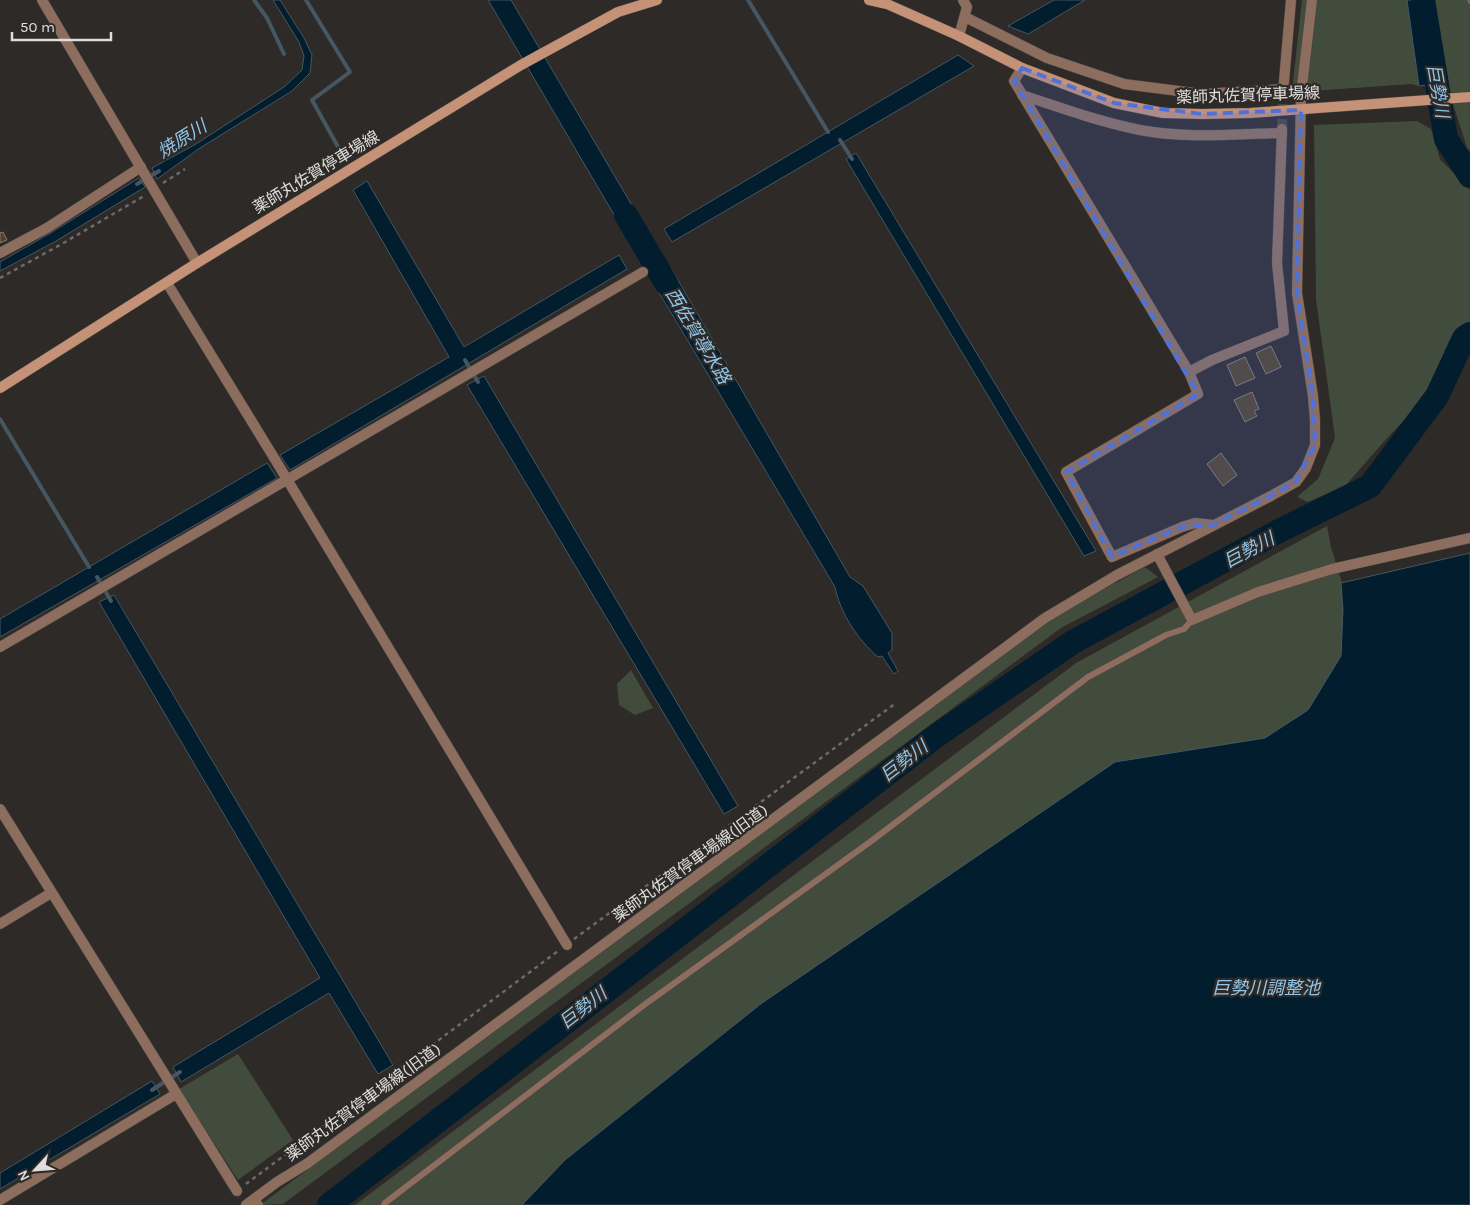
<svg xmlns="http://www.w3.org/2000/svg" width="1470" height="1205" viewBox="0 0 1470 1205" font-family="Karla,'Noto Sans JP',sans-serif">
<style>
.green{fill:#424c3c}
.water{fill:#021d2e;stroke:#455762}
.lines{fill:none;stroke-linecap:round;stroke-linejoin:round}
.stream{stroke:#455762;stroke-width:4}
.river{stroke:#021d2e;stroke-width:24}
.building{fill:#534228;stroke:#7f7c78}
.minor-tunnel{stroke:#484542;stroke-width:10;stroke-dasharray:10 5;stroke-linecap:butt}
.service-casing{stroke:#4a4744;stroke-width:8}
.minor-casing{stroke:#4a4744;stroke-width:11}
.tertiary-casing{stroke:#4a4744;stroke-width:11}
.secondary-casing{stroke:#4a4744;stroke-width:11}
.path{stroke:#6d6a67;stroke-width:2.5;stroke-dasharray:4 4;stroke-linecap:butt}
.service{stroke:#8d6d5d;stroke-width:6}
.minor{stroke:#8d6d5d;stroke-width:10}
.tertiary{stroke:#8d6d5d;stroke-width:10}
.secondary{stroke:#c59278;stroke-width:10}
.marked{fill:#4e72d9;fill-opacity:0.2;stroke:#4e72d9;stroke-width:4;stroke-dasharray:10 6;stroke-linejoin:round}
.labels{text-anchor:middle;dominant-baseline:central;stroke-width:4.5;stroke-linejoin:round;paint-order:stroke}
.street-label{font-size:16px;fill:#e0dedc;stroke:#2d2a27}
.water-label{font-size:18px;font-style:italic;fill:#90c6ea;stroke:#2d2a27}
</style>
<rect width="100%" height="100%" fill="#2d2a27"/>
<g class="green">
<polygon points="1302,0 1407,0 1419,86 1411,84 1312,91 1292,91"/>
<polygon points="1432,0 1470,0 1470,150 1467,148 1446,82"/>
<polygon points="1417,121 1431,129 1440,159 1470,190 1470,321 1452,338 1431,392 1389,436 1345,486 1308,502 1297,497 1318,479 1335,438 1316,299 1314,125"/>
<polygon points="1327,526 1331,547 1342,583 1470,553 1470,1205 355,1205 1076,663"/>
<polygon points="1145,567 1158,577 1061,628 283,1204 260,1205 993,659 1074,605"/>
<polygon points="631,670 653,708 635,715 619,705 617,684"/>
<polygon points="238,1054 293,1140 238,1180 179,1089"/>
</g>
<g class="water">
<polygon points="273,0 280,0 304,38 312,55 310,73 292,91 200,148 157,179 152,168 196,144 284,87 302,70 304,56 299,42"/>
<polygon points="488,0 511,0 640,219 635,223 645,241 639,244 628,227 623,230"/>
<polygon points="1054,0 1085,0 1028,34 1008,26"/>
<polygon points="1407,0 1432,0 1446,82 1419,86"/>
<polygon points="958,55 974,66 672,242 664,229"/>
<polygon points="856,153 1096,551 1084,556 846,159"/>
<polygon points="139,178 145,187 56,241 0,271 0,262 49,234"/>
<polygon points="367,181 464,347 619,255 627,269 290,470 280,455 449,357 353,190"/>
<path d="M653 253 665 271 671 268 850 577 863 586 892 633V650L888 653 898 671 894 674 882 656 878 657C858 640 840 613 835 587L651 279 658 275 647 257Z"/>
<polygon points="484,376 738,806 724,814 467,385"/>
<polygon points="267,463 277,478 0,637 0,619"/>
<polygon points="1470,553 1470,1205 522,1205 565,1160 762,1003 1115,762 1265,738 1308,710 1341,656 1343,610 1341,583"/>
<polygon points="114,595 393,1065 378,1074 329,993 181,1082 173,1067 320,978 99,602"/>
<polygon points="152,1081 160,1094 0,1189 0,1173"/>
</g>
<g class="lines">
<g class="stream">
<polyline points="254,0 267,18 284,54"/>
<polyline points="306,0 350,72 312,100 342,154"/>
<polyline points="748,0 828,132"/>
<polyline points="840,140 852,159"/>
<polyline points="137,184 159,171"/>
<polyline points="465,360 478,382"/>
<polyline points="0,419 89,567"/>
<polyline points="97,577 111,601"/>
<polyline points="152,1090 180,1072"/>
</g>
<g class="river">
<polyline points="1423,0 1446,139 1470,176"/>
<polyline points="626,215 666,283"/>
<polyline points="329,1205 936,736 1073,642 1279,531 1370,486 1437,396 1464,338 1470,334"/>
</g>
</g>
<g class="building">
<polygon points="3,232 7,240 0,243 0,233"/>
<polygon points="1271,346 1281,367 1266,374 1256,353"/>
<polygon points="1245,357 1255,378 1236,386 1227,365"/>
<polygon points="1252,392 1259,409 1254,411 1257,416 1245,422 1234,400"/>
<polygon points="1221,453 1237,475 1223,486 1207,464"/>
</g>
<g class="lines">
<polyline class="minor-tunnel" points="1282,129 1283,93"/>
<g class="service-casing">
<polyline id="service" points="384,1205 385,1203 644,1005 870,842 1088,677 1166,635 1184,629 1192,620"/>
</g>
<g class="minor-casing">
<g id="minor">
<polyline points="42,0 197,263"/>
<polyline points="965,17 1047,58 1124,84 1202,94 1283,89"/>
<polyline points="959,36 967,7 963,0"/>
<polyline points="1022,68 1014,81 1189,372 1198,394 1066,472 1112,557 1182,527 1195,523 1213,525"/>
<polyline points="1283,93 1291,0"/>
<path d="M1022 95C1061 108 1100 122 1140 130 1187 139 1235 134 1282 133"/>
<polyline points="0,253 47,228 141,167"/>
<polyline points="167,283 276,461 567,945"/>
<polyline points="1189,372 1212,360 1284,331 1277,263 1282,129"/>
<polyline points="1157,554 1192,620 1258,592 1332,569 1470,538"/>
<polyline points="0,647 643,272"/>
<polyline points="0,809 237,1191"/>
<polyline points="0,924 51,893"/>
<polyline points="0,1200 176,1094"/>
<polyline points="246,1205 277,1182 308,1163 1045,618 1117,575 1271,496 1296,482 1306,468 1315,445 1315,420 1313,396 1297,293 1301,95 1312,0"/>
</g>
</g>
<g class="tertiary-casing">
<polyline id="tertiary" points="254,1200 258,1205"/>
</g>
<g class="secondary-casing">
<g id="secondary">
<polyline points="869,0 887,4 959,36 1022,68 1114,103 1163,113 1202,114 1250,113 1470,97"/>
<polyline points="0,388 197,263 521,65 618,12 657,0"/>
</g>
</g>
<g class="path">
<polyline points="1468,0 1470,4"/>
<polyline points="163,183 185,169"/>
<polyline points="0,278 60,245 144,196"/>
<polyline points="574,939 896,703"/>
<polyline points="246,1184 558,951"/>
</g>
<use href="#service" class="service"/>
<use href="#minor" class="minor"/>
<use href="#tertiary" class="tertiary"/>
<use href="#secondary" class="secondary"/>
</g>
<path class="marked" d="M1022 68 1114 103 1202 114 1301 110 1297 293 1313 396 1315 445 1296 482 1271 496 1213 525 1182 527 1112 557 1066 472 1198 394 1014 81Z"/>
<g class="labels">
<g class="street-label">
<text transform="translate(1248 95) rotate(-2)">薬師丸佐賀停車場線</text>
<text transform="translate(316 172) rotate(-31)">薬師丸佐賀停車場線</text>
<text transform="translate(690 863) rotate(-36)">薬師丸佐賀停車場線(旧道)</text>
<text transform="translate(363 1102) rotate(-36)">薬師丸佐賀停車場線(旧道)</text>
</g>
<g class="water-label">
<text transform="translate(1438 91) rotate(80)">巨勢川</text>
<text transform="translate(182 139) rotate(-32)">焼原川</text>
<text transform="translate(698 336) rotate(59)">西佐賀導水路</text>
<text transform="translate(1249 550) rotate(-28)">巨勢川</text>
<text transform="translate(904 761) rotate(-38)">巨勢川</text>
<text x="1266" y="988">巨勢川調整池</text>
<text transform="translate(583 1008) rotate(-38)">巨勢川</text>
</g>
</g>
<g transform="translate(35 1170) rotate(244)" stroke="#2d2a27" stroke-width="4" paint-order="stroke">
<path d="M0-4L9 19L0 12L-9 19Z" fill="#e0dedc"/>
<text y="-8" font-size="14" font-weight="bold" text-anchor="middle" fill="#e0dedc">N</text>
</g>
<path d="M12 32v8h99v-8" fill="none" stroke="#e0dedc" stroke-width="2.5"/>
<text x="20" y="32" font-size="15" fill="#e0dedc" stroke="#2d2a27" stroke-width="4" paint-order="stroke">50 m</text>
</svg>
